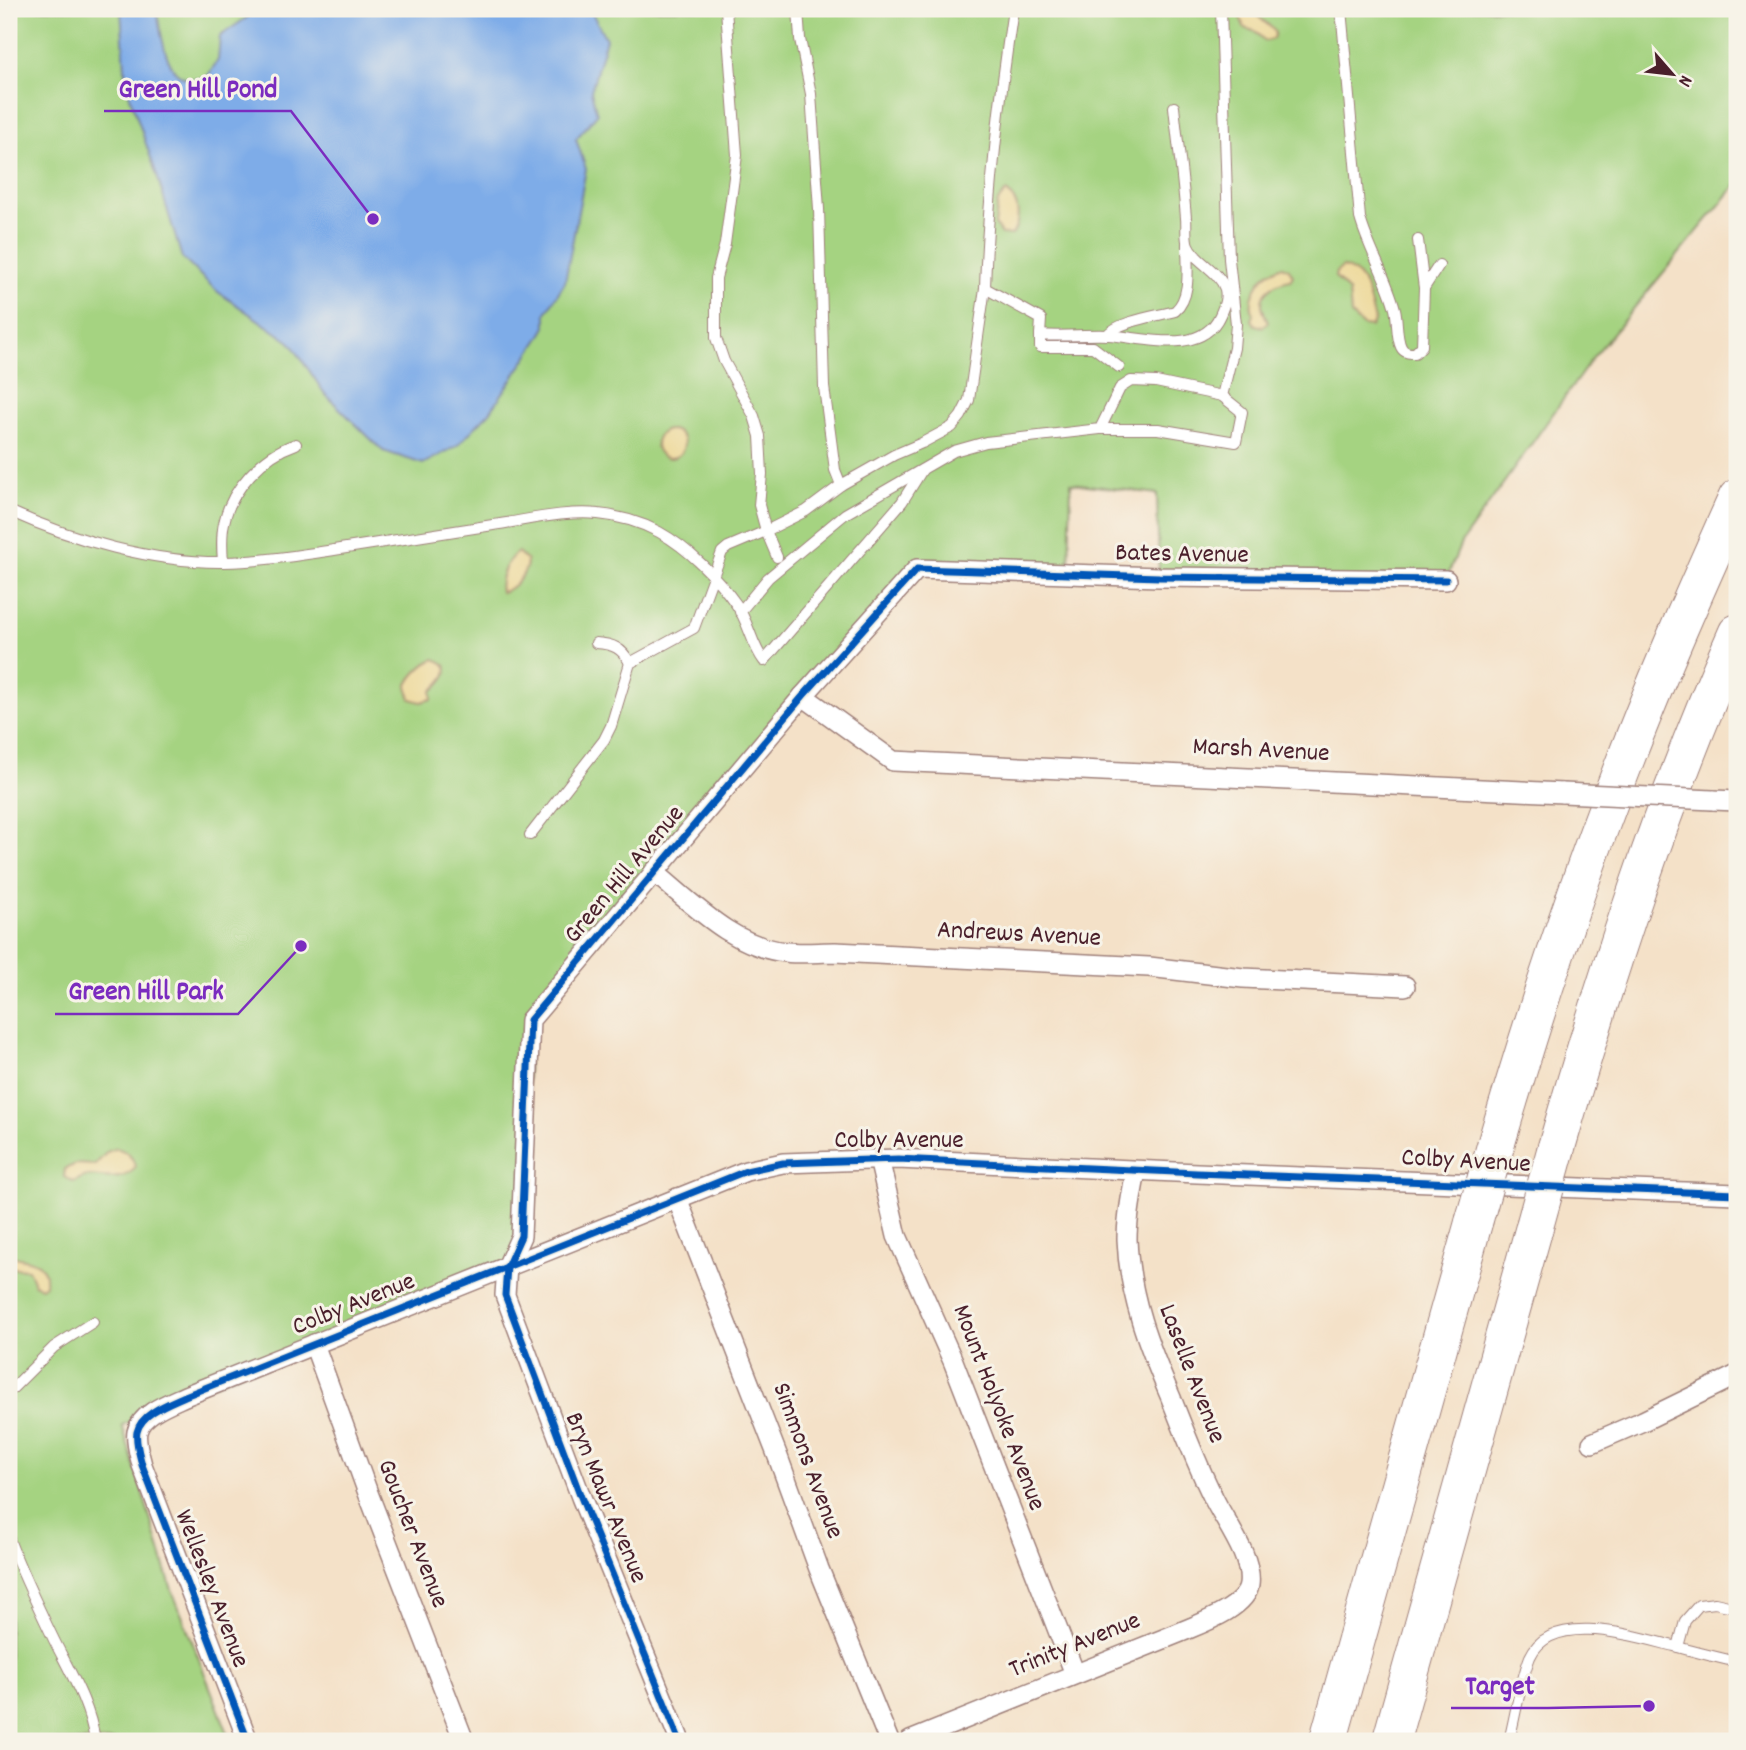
<svg xmlns="http://www.w3.org/2000/svg" width="1746" height="1750" viewBox="0 0 1746 1750" font-family="Dekko,sans-serif">
<style>
.green{fill:#a5d381;stroke:#787956;stroke-width:2}
.sand{fill:#eeda9e;stroke:#9c7c64;stroke-width:2}
.water{fill:#7eace8;stroke:#64668a;stroke-width:2}
.lines{fill:none;stroke-linecap:round;stroke-linejoin:round}
.lane-casing{stroke:#9f807a;stroke-width:12}
.street-casing{stroke:#9f807a;stroke-width:22}
.highway-casing{stroke:#9f807a;stroke-width:39}
.lane{stroke:#fff;stroke-width:10}
.street{stroke:#fff;stroke-width:19}
.highway{stroke:#fff;stroke-width:37}
.street-bridge-casing{stroke:#9f807a;stroke-width:22;stroke-linecap:butt}
.highway-bridge-casing{stroke:#9f807a;stroke-width:39;stroke-linecap:butt}
.street-bridge{stroke:#fff;stroke-width:19}
.highway-bridge{stroke:#fff;stroke-width:37}
.cycleway-casing{stroke:#f7f3e8;stroke-width:11}
.cycleway{stroke:#0057b8;stroke-width:7}
.labels{text-anchor:middle;dominant-baseline:central;stroke-width:6;stroke-linejoin:round;paint-order:stroke}
.street-label{font-size:26px;fill:#4a1f2b;stroke:#f7f3e8}
.leader{fill:none;stroke:#7b2cbf;stroke-width:2.5}
.callout-dot{fill:#7b2cbf;stroke:#f7f3e8;stroke-width:2.5}
.callout-label{font-size:28px;text-anchor:middle;font-weight:bold;fill:#7b2cbf;stroke:#f7f3e8;stroke-width:6;stroke-linejoin:round;paint-order:stroke}
</style>
<rect width="100%" height="100%" fill="#f7f3e8"/>
<filter id="ink" filterUnits="userSpaceOnUse"><feTurbulence type="fractalNoise" baseFrequency=".0143" numOctaves="2"/><feDisplacementMap in="SourceGraphic" scale="14" xChannelSelector="R" yChannelSelector="G"/><feConvolveMatrix kernelMatrix="1 2 1 2 8 2 1 2 1" color-interpolation-filters="sRGB"/></filter>
<filter id="wash" filterUnits="userSpaceOnUse"><feTurbulence type="fractalNoise" baseFrequency=".00686" numOctaves="4" result="noise"/><feDisplacementMap in="SourceGraphic" scale="28" xChannelSelector="R" yChannelSelector="G"/><feGaussianBlur stdDeviation="1.57" result="paint"/><feColorMatrix in="noise" values="0 0 0 0 0 0 0 0 0 0 0 0 0 0 0 0 0 1.4 0 .05"/><feComposite in="paint" operator="in"/></filter>
<g filter="url(#wash)">
<rect width="100%" height="100%" fill="#f4e1c8"/>
<polygon class="green" points="9,9 1737,9 1737,184 1594,356 1461,543 1446,580 1159,577 1157,494 1071,483 1069,573 917,569 530,1020 521,1236 507,1267 185,1396 122,1425 172,1590 231,1741 9,1741"/>
<g class="sand">
<path d="M1244 10 1252 11C1259 18 1270 25 1275 32L1273 39 1265 41 1254 31 1244 28 1240 16Z"/>
<path d="M1006 192C1021 200 1020 223 1012 235L1001 234 995 225 998 201Z"/>
<path d="M1282 266 1289 269 1293 276 1290 280C1278 282 1261 290 1262 305 1263 311 1266 317 1268 322L1263 327 1255 325 1252 320 1254 314C1247 303 1256 283 1267 274 1271 271 1277 269 1282 266Z"/>
<path d="M1343 267C1368 273 1368 299 1375 320L1371 327 1363 326 1351 315 1349 292 1335 277 1336 272Z"/>
<circle cx="670" cy="444" r="14"/>
<path d="M518 552 527 561C527 574 513 590 501 592 498 579 507 559 518 552Z"/>
<path d="M434 659C458 666 443 681 432 691V699L421 702 411 699 407 686C413 674 422 665 434 659Z"/>
<path d="M116 1148C126 1151 134 1157 135 1168 124 1182 105 1177 90 1176 83 1176 79 1180 73 1182L64 1177 65 1169 76 1164 95 1165 107 1152Z"/>
<path d="M9 1254C24 1263 48 1255 45 1285L42 1287 34 1284 28 1269 9 1268Z"/>
</g>
<path class="water" d="M121 9H156C164 39 164 91 207 77L218 60 220 36 249 16 252 9H590L606 39 591 91 597 114 576 139 586 169 565 282 546 313V327L539 339 490 412 457 446 423 464 383 451 325 394 290 342 218 292 182 258 158 179 126 85Z"/>
</g>
<g filter="url(#ink)">
<g class="lines">
<g class="lane-casing">
<g id="lane">
<polyline points="798,9 800,39 811,94 819,209 824,387 835,470 841,485 894,455 922,443 952,427 961,416 969,400 985,288"/>
<path d="M1013 9C999 102 988 194 985 288L1041 319 1040 335"/>
<polyline points="1221,9 1229,259 1236,324 1234,348 1222,396"/>
<path d="M1341 9 1360 218C1369 250 1387 278 1395 309 1398 321 1396 337 1401 347 1404 353 1409 353 1415 353L1422 346 1424 288 1439 265"/>
<polyline points="1418,240 1424,288"/>
<path d="M1107 335C1119 321 1157 316 1175 311 1192 297 1187 265 1187 244"/>
<path d="M1119 367 1093 347H1040V335C1063 337 1086 334 1109 335 1145 338 1202 356 1220 315 1224 306 1227 299 1225 289 1219 270 1195 262 1188 245 1185 238 1187 226 1186 218 1183 181 1178 144 1174 107"/>
<path d="M9 511C73 540 154 563 224 562 263 561 302 555 340 549 391 541 442 533 493 525 523 521 568 510 598 514 619 516 640 522 659 532 688 548 717 577 736 604 749 622 751 644 764 661L902 502 922 470"/>
<polyline points="777,557 766,531 806,511 841,485"/>
<path d="M223 562C222 549 221 536 224 523 231 489 263 455 296 444"/>
<polyline points="740,612 768,578 845,514 954,451 986,442 1100,429 1158,429 1236,442 1242,412 1222,396 1156,382 1131,381 1120,388 1100,429"/>
<path d="M596 643C613 644 622 648 630 663"/>
<polyline points="530,835 604,740 611,726 630,663 694,628 722,552 728,547 766,531 759,505 762,474 760,436 754,416 724,361 716,338 716,278 725,244 737,155 726,9"/>
<polyline points="9,1392 54,1347 93,1322"/>
<path d="M9 1539C22 1574 39 1609 55 1642 71 1674 90 1705 95 1741"/>
<polyline points="1678,1647 1685,1621 1699,1605 1715,1603 1737,1608"/>
<path d="M1509 1741C1515 1717 1521 1679 1530 1657 1551 1609 1638 1637 1674 1646 1695 1652 1716 1657 1737 1662"/>
</g>
</g>
<g class="street-casing">
<g id="street">
<polyline points="803,696 893,761 1563,793"/>
<polyline points="1713,800 1737,801"/>
<path d="M654 872C693 904 733 947 786 952 802 954 819 952 835 952L1149 967 1243 978 1405 986"/>
<polyline points="879,1159 897,1236 953,1361 1075,1674"/>
<polyline points="677,1198 778,1457 819,1569 889,1741"/>
<polyline points="314,1344 368,1493 464,1741"/>
<polyline points="1592,1443 1643,1421 1737,1375"/>
<path d="M248 1741 142 1465C140 1456 135 1442 137 1432 141 1413 170 1403 185 1396L746 1171 783 1163 898 1159 1197 1173 1737 1194"/>
<polyline points="680,1741 581,1497 505,1295 507,1267 521,1236 530,1020 803,696 917,569 1159,577 1446,580"/>
<path d="M910 1741 1181 1632C1199 1624 1246 1608 1249 1585 1253 1557 1224 1521 1213 1497 1197 1465 1184 1431 1171 1398 1149 1347 1129 1296 1127 1239 1127 1216 1132 1193 1136 1171"/>
</g>
</g>
<g class="highway-casing">
<g id="highway">
<path d="M1496 1144C1534 1015 1576 887 1625 761 1659 672 1698 585 1737 498"/>
<path d="M1556 1149C1606 975 1663 799 1737 633"/>
<polyline points="1328,1741 1474,1221"/>
<polyline points="1391,1741 1535,1225"/>
</g>
</g>
<use href="#lane" class="lane"/>
<use href="#street" class="street"/>
<use href="#highway" class="highway"/>
<g class="street-bridge-casing">
<polyline id="street-bridge" points="1563,793 1713,800"/>
</g>
<g class="highway-bridge-casing">
<g id="highway-bridge">
<polyline points="1474,1221 1496,1144"/>
<polyline points="1535,1225 1556,1149"/>
</g>
</g>
<use href="#street-bridge" class="street-bridge"/>
<use href="#highway-bridge" class="highway-bridge"/>
<g class="cycleway-casing">
<g id="cycleway">
<path d="M248 1741 142 1465C140 1456 135 1442 137 1432 141 1413 170 1403 185 1396L746 1171 783 1163 898 1159 1197 1173 1737 1194"/>
<polyline points="680,1741 581,1497 505,1295 507,1267 521,1236 530,1020 803,696 917,569 1159,577 1446,580"/>
</g>
</g>
<use href="#cycleway" class="cycleway"/>
</g>
</g>
<g class="labels">
<g class="street-label">
<text transform="translate(1182 555) rotate(1)">Bates Avenue</text>
<text transform="translate(1261 751) rotate(3)">Marsh Avenue</text>
<text transform="translate(625 875) rotate(-50)">Green Hill Avenue</text>
<text transform="translate(1019 935) rotate(3)">Andrews Avenue</text>
<text x="899" y="1141">Colby Avenue</text>
<text transform="translate(1466 1162) rotate(3)">Colby Avenue</text>
<text transform="translate(354 1305) rotate(-22)">Colby Avenue</text>
<text transform="translate(1191 1374) rotate(69)">Laselle Avenue</text>
<text transform="translate(998 1408) rotate(69)">Mount Holyoke Avenue</text>
<text transform="translate(807 1461) rotate(70)">Simmons Avenue</text>
<text transform="translate(605 1498) rotate(68)">Bryn Mawr Avenue</text>
<text transform="translate(412 1534) rotate(69)">Goucher Avenue</text>
<text transform="translate(211 1589) rotate(69)">Wellesley Avenue</text>
<text transform="translate(1075 1646) rotate(-22)">Trinity Avenue</text>
</g>
</g>
<path class="leader" d="M373 219L291 111H104M301 946L238 1014H55M1649 1706L1548 1708H1451"/>
<g class="callout-dot">
<circle cx="373" cy="219" r="7"/>
<circle cx="301" cy="946" r="7"/>
<circle cx="1649" cy="1706" r="7"/>
</g>
<g class="callout-label">
<text x="198" y="97">Green Hill Pond</text>
<text x="146" y="999">Green Hill Park</text>
<text x="1500" y="1694">Target</text>
</g>
<rect width="1746" height="1750" fill="none" stroke="#f7f3e8" stroke-width="35"/>
<g transform="translate(1672 74) rotate(118)" stroke="#f7f3e8" stroke-width="5" paint-order="stroke">
<path d="M0-5L12 26L0 18L-12 26Z" fill="#4a1f2b"/>
<text y="-10" font-size="19" font-weight="bold" text-anchor="middle" fill="#4a1f2b">N</text>
</g>
</svg>
